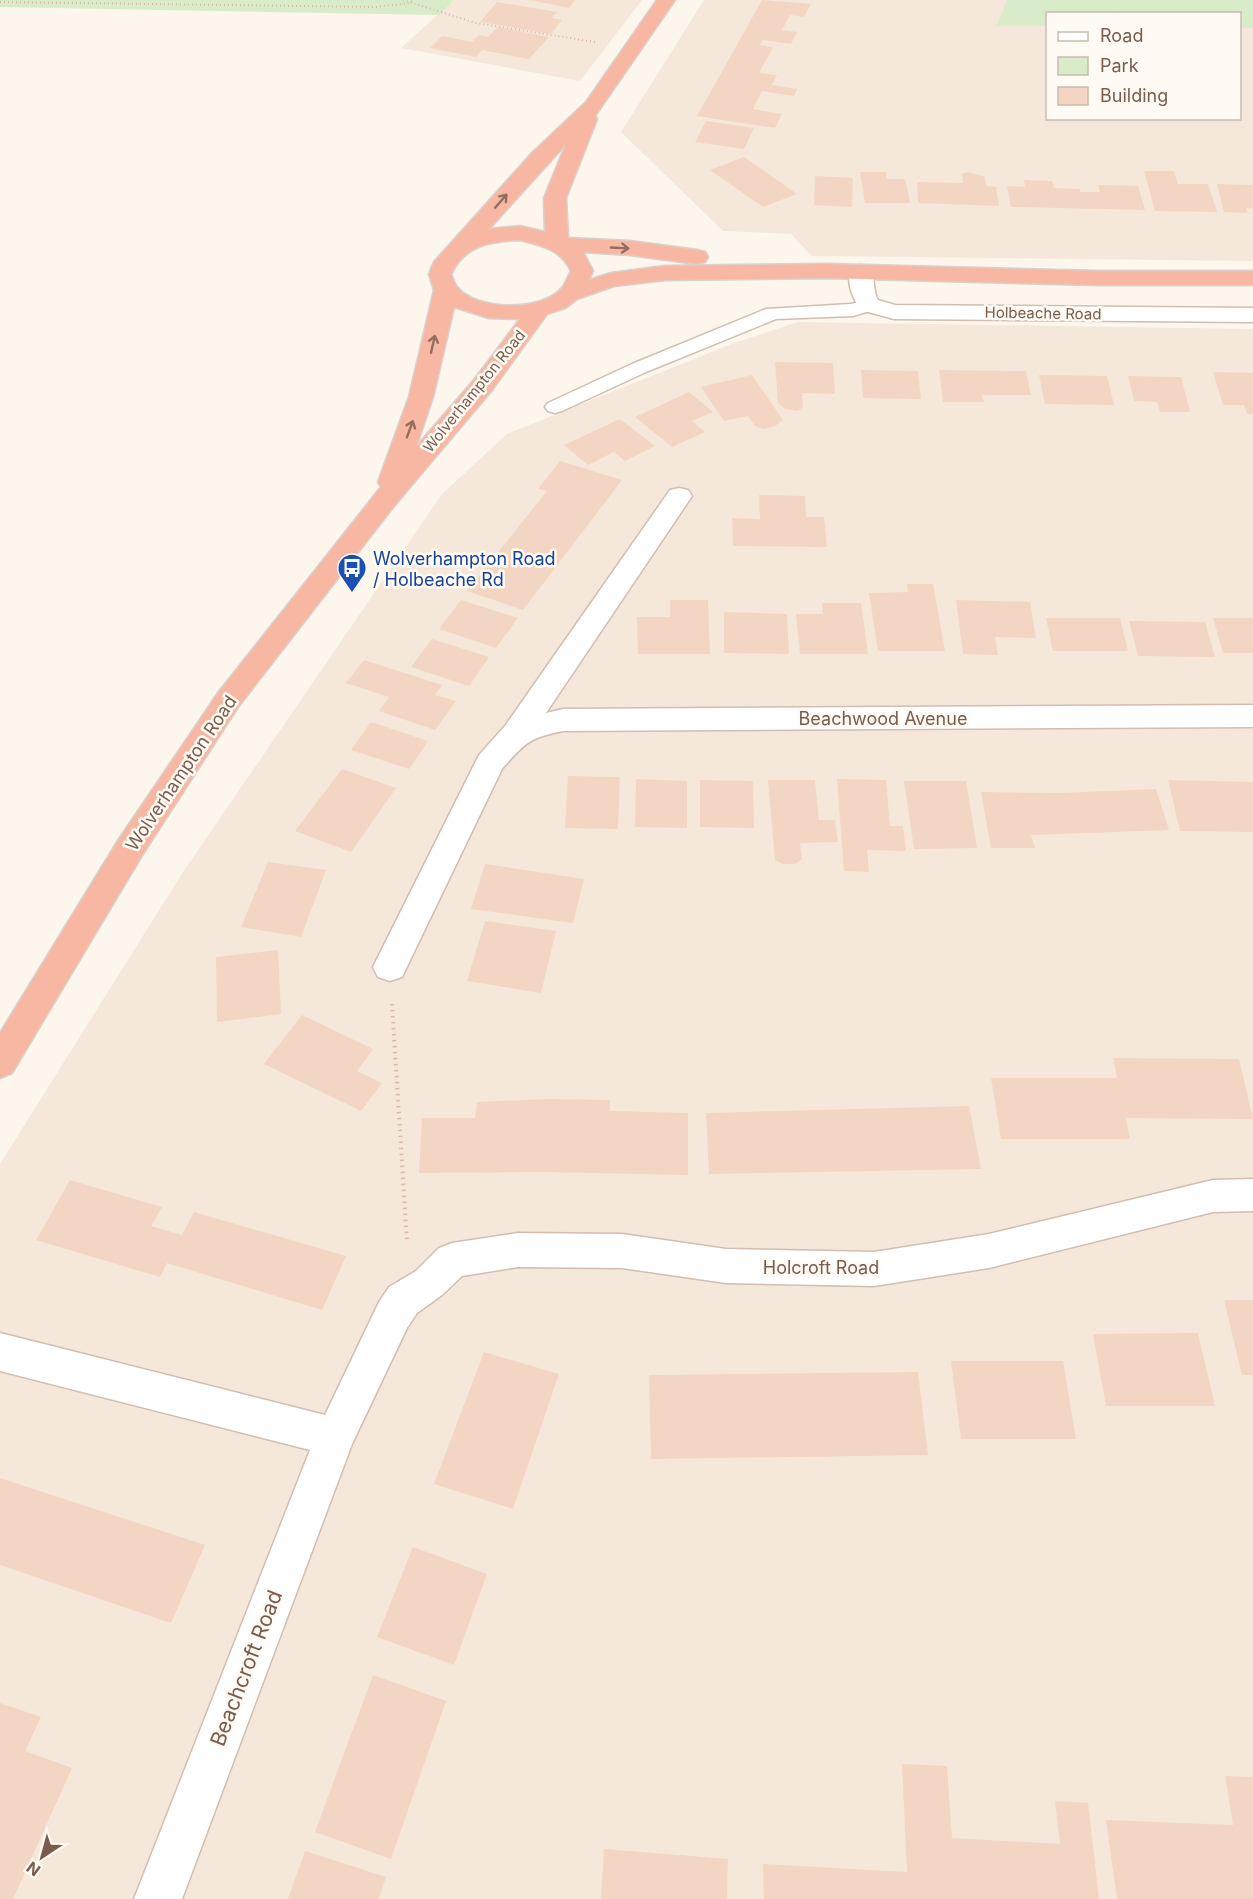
<svg xmlns="http://www.w3.org/2000/svg" width="1253" height="1899" viewBox="0 0 1253 1899" font-family="Inter,sans-serif">
<style>
.residential{fill:#f5e8da}
.green{fill:#d8ecc9}
.building{fill:#f3d5c3}
.lines{fill:none;stroke-linecap:round;stroke-linejoin:round}
.lane-casing{stroke:#d1beb0;stroke-width:3}
.street-casing{stroke:#d1beb0;stroke-width:3}
.highway-casing{stroke:#dad1cd;stroke-width:3}
.path-far1{stroke:#d9b8a5;stroke-width:2;stroke-dasharray:1 3;stroke-linecap:butt}
.path{stroke:#d9b8a5;stroke-width:4;stroke-dasharray:1.5 4.5;stroke-linecap:butt}
.lane{fill:#fff;fill-rule:evenodd}
.street{fill:#fff;fill-rule:evenodd}
.highway{fill:#f7b7a3;fill-rule:evenodd}
.oneway{stroke:#936e5e}
.labels{text-anchor:middle;dominant-baseline:central;stroke-width:5;stroke-linejoin:round;paint-order:stroke}
.far-street-label{font-size:15px;fill:#7a5c4d;stroke:#fffaf3}
.transit-label{font-size:18px;fill:#164399;stroke:#fffaf3;text-anchor:start}
.street-label{font-size:18px;fill:#7a5c4d;stroke:#fffaf3}
.near-street-label{font-size:21px;fill:#7a5c4d;stroke:#fffaf3}
</style>
<rect width="100%" height="100%" fill="#fdf6ec"/>
<g class="residential">
<polygon points="454,0 642,0 580,81 401,48"/>
<polygon points="704,0 1007,0 997,26 1047,26 1048,118 1240,118 1240,28 1253,28 1253,261 812,256 791,234 723,231 621,132"/>
<polygon points="798,322 1253,329 1253,1899 0,1899 0,1164 183,872 442,494 507,434 734,343"/>
</g>
<g class="green">
<polygon points="0,0 454,0 439,15 0,7"/>
<polygon points="1007,0 1253,0 1253,28 1240,28 1240,14 1048,14 1047,26 996,26"/>
</g>
<g class="building">
<polygon points="530,0 575,0 569,8"/>
<polygon points="762,0 811,4 804,17 790,15 782,30 797,32 791,44 763,40 760,45 773,47 759,73 777,75 772,85 797,89 794,96 762,91 753,109 782,114 775,128 697,116"/>
<polygon points="497,2 557,12 552,18 562,20 551,34 480,22"/>
<polygon points="498,27 549,37 529,59 482,50 476,57 430,48 442,36 472,42 479,35 488,37"/>
<polygon points="706,121 754,128 744,149 695,142"/>
<polygon points="744,157 797,194 763,207 710,170"/>
<polygon points="1144,171 1174,171 1178,184 1208,184 1217,212 1155,211"/>
<polygon points="860,172 886,172 887,179 905,179 910,203 865,203"/>
<polygon points="967,172 985,177 986,186 996,187 999,206 918,203 917,182 963,183 962,174"/>
<polygon points="815,176 853,178 852,207 814,205"/>
<polygon points="1024,180 1052,181 1054,188 1080,189 1080,192 1100,192 1098,185 1138,186 1145,210 1011,207 1007,186 1025,187"/>
<polygon points="1217,184 1253,185 1253,209 1246,208 1247,213 1224,212"/>
<polygon points="775,362 833,363 835,394 802,393 803,407 798,411 785,409 778,403"/>
<polygon points="861,370 918,371 921,399 863,398"/>
<polygon points="939,370 1026,371 1031,395 982,395 984,402 943,402"/>
<polygon points="1213,372 1253,373 1253,414 1247,414 1244,405 1223,405"/>
<polygon points="752,375 783,420 775,426 763,429 755,426 748,416 724,421 701,387"/>
<polygon points="1039,375 1107,376 1114,405 1045,404"/>
<polygon points="1128,376 1181,377 1190,412 1160,412 1157,402 1134,401"/>
<polygon points="689,392 713,412 692,421 705,432 672,447 635,417"/>
<polygon points="620,419 655,446 625,461 614,452 588,465 564,445"/>
<polygon points="560,461 622,480 523,610 467,591 547,491 538,489"/>
<polygon points="759,495 805,496 806,517 824,517 827,547 733,546 732,518 760,519"/>
<polygon points="907,584 933,584 945,651 878,651 869,593 908,592"/>
<polygon points="461,600 518,618 496,648 439,629"/>
<polygon points="670,600 708,600 710,654 638,654 637,617 670,617"/>
<polygon points="956,600 1030,602 1036,638 995,637 998,655 963,654"/>
<polygon points="822,603 861,603 868,654 800,654 796,614 823,614"/>
<polygon points="724,612 787,614 789,654 724,653"/>
<polygon points="1046,618 1120,618 1128,651 1053,651"/>
<polygon points="1213,618 1253,618 1253,653 1223,653"/>
<polygon points="1129,621 1205,622 1215,657 1138,656"/>
<polygon points="432,639 489,657 469,686 411,667"/>
<polygon points="364,660 442,685 435,695 456,701 435,730 379,711 389,697 346,683"/>
<polygon points="371,722 428,741 409,769 351,750"/>
<polygon points="342,769 396,788 351,852 295,831"/>
<polygon points="568,776 620,777 618,829 565,828"/>
<polygon points="636,779 687,781 687,828 635,827"/>
<polygon points="837,779 886,780 890,826 903,826 906,851 867,850 869,872 844,871"/>
<polygon points="700,780 753,781 754,828 700,827"/>
<polygon points="768,780 815,780 819,820 835,820 838,842 800,843 802,859 795,864 783,864 775,860"/>
<polygon points="1168,780 1253,782 1253,832 1180,831"/>
<polygon points="904,781 966,781 977,848 914,849"/>
<polygon points="1156,789 1169,830 1031,835 1035,848 991,848 981,792 1061,793"/>
<polygon points="268,862 326,870 301,937 241,927"/>
<polygon points="485,864 584,879 573,923 471,909"/>
<polygon points="485,921 556,931 541,993 467,981"/>
<polygon points="278,950 281,1014 217,1022 216,957"/>
<polygon points="302,1015 373,1049 357,1071 382,1083 361,1111 264,1064"/>
<polygon points="1113,1058 1239,1059 1253,1119 1126,1118 1130,1139 1001,1139 991,1078 1117,1078"/>
<polygon points="546,1099 610,1100 610,1111 688,1113 688,1175 542,1172 419,1173 422,1118 475,1118 477,1102"/>
<polygon points="969,1106 981,1169 709,1174 706,1113"/>
<polygon points="70,1180 162,1207 151,1226 182,1235 194,1212 346,1256 322,1310 167,1263 160,1277 36,1240"/>
<polygon points="1224,1300 1253,1300 1253,1375 1242,1375"/>
<polygon points="1198,1333 1215,1406 1106,1406 1093,1334"/>
<polygon points="484,1352 559,1374 513,1509 434,1484"/>
<polygon points="951,1361 1063,1361 1076,1439 961,1439"/>
<polygon points="918,1372 928,1455 651,1459 649,1375"/>
<polygon points="0,1478 205,1545 171,1623 0,1565"/>
<polygon points="413,1547 487,1574 454,1665 377,1637"/>
<polygon points="373,1675 446,1701 391,1859 315,1832"/>
<polygon points="0,1703 41,1717 25,1751 72,1768 13,1899 0,1899"/>
<polygon points="902,1764 947,1766 952,1838 1060,1844 1055,1801 1088,1803 1099,1899 764,1899 763,1864 907,1872"/>
<polygon points="1225,1776 1253,1777 1253,1899 1117,1899 1106,1820 1233,1825"/>
<polygon points="604,1849 728,1859 727,1899 601,1899"/>
<polygon points="305,1851 386,1877 379,1899 288,1899"/>
</g>
<g class="lines">
<g class="lane-casing">
<polygon id="lane" points="869,299 876,301 879,305 876,309 853,316 776,319 646,372 562,411 555,413 548,411 545,407 548,403 632,364 766,309 851,304"/>
</g>
<g class="street-casing">
<g id="street">
<path d="M861 265 869 267C876 277 872 290 878 300L895 305 1253 308V322L894 319 861 310C853 299 844 280 853 267Z"/>
<path d="M679 488 688 490 692 496 546 713 563 709 1253 705V727L563 731C528 738 525 743 502 769L402 977 390 981 378 977 373 967 479 755 505 726 670 490Z"/>
<polygon points="1253,1179 1253,1211 1213,1212 989,1268 874,1286 726,1283 622,1268 518,1267 462,1276 442,1295 417,1313 407,1328 352,1444 182,1899 134,1899 310,1450 0,1371 0,1333 325,1415 379,1302 389,1287 416,1271 439,1248 452,1243 518,1233 622,1234 726,1249 874,1252 989,1234 1213,1180"/>
</g>
</g>
<g class="highway-casing">
<path id="highway" d="M657 0H675L595 116 597 119 566 198 568 238 630 241 697 250 705 252 708 257 705 262 697 264 630 255 583 252 593 271 589 280 611 273 665 266 826 264 1098 271H1253V285H1098L826 278 665 280 614 286 577 299 565 308 547 314 492 390 394 506 238 707 141 857 12 1073 0 1078V1033L119 839 218 693 381 487 378 482 409 397 434 290 429 274 434 262 532 153 586 102ZM566 144 544 198 545 232 520 226 489 229ZM520 240C541 245 562 250 571 271 568 276 566 283 562 288 542 312 476 311 457 287 454 284 453 278 451 274 465 245 490 241 520 240ZM454 307 489 318 520 319 474 380 416 447 433 397Z"/>
</g>
<g class="path-far1">
<polyline points="403,0 476,23 595,42"/>
<polyline points="0,2 376,7 410,3 413,0"/>
</g>
<polyline class="path" points="392,1004 407,1242"/>
<use href="#lane" class="lane"/>
<use href="#street" class="street"/>
<use href="#highway" class="highway"/>
</g>
<defs><path id="oneway-shaft" d="M-6 0H5M1.5-3L5.5 0L1.5 3" fill="none" stroke-width="1.6" stroke-linecap="round" stroke-linejoin="round" transform="scale(1.5)"/></defs>
<g class="oneway">
<use href="#oneway-shaft" transform="translate(501 201) rotate(-49)"/>
<use href="#oneway-shaft" transform="translate(620 248) rotate(3)"/>
<use href="#oneway-shaft" transform="translate(433 344) rotate(-77)"/>
<use href="#oneway-shaft" transform="translate(410 429) rotate(-70)"/>
</g>
<defs>
<g id="bus-pin" transform="scale(1.5)"><path d="M0 17L-7.5 6A9.5 9.5 0 1 1 7.5 6Z" fill="#1a4fb4" stroke="#fffaf3"/><path d="M-5-6H5V4H4V6H2V4H-2V6H-4V4H-5ZM-3.5-4V0h7V-4ZM-3.5 1.2v1.5H-2V1.2ZM2 1.2v1.5H3.5V1.2Z" fill="#fff"/></g>
</defs>
<g fill-rule="evenodd">
<use href="#bus-pin" x="352" y="568"/>
</g>
<g class="labels">
<g class="far-street-label">
<text transform="translate(1043 313) rotate(1)">Holbeache Road</text>
<text transform="translate(474 391) rotate(-51)">Wolverhampton Road</text>
</g>
<g class="transit-label">
<text x="373" y="558">Wolverhampton Road<tspan x="373" dy="21">/ Holbeache Rd</tspan></text>
</g>
<g class="street-label">
<text x="883" y="718">Beachwood Avenue</text>
<text transform="translate(181 773) rotate(-56)">Wolverhampton Road</text>
<text x="821" y="1267">Holcroft Road</text>
</g>
<g class="near-street-label">
<text transform="translate(246 1668) rotate(-69)">Beachcroft Road</text>
</g>
</g>
<rect x="1046" y="12" width="195" height="108" fill="#fffaf3" stroke="#cabbb1" stroke-width="1.5"/>
<rect x="1058" y="32" width="30" height="9" fill="#ffffff" stroke="#cabbb1" stroke-width="1.5"/>
<text x="1100" y="42" font-size="18" fill="#7a5c4d">Road</text>
<rect x="1058" y="57" width="30" height="18" fill="#d8ecc9" stroke="#cabbb1" stroke-width="1.5"/>
<text x="1100" y="72" font-size="18" fill="#7a5c4d">Park</text>
<rect x="1058" y="87" width="30" height="18" fill="#f3d5c3" stroke="#cabbb1" stroke-width="1.5"/>
<text x="1100" y="102" font-size="18" fill="#7a5c4d">Building</text>
<g transform="translate(42 1857) rotate(216)" stroke="#fffaf3" stroke-width="4.5" paint-order="stroke">
<path d="M0-4.5L10 22L0 15L-10 22Z" fill="#7a5c4d"/>
<text y="-9" font-size="16" font-weight="bold" text-anchor="middle" fill="#7a5c4d">N</text>
</g>
</svg>
